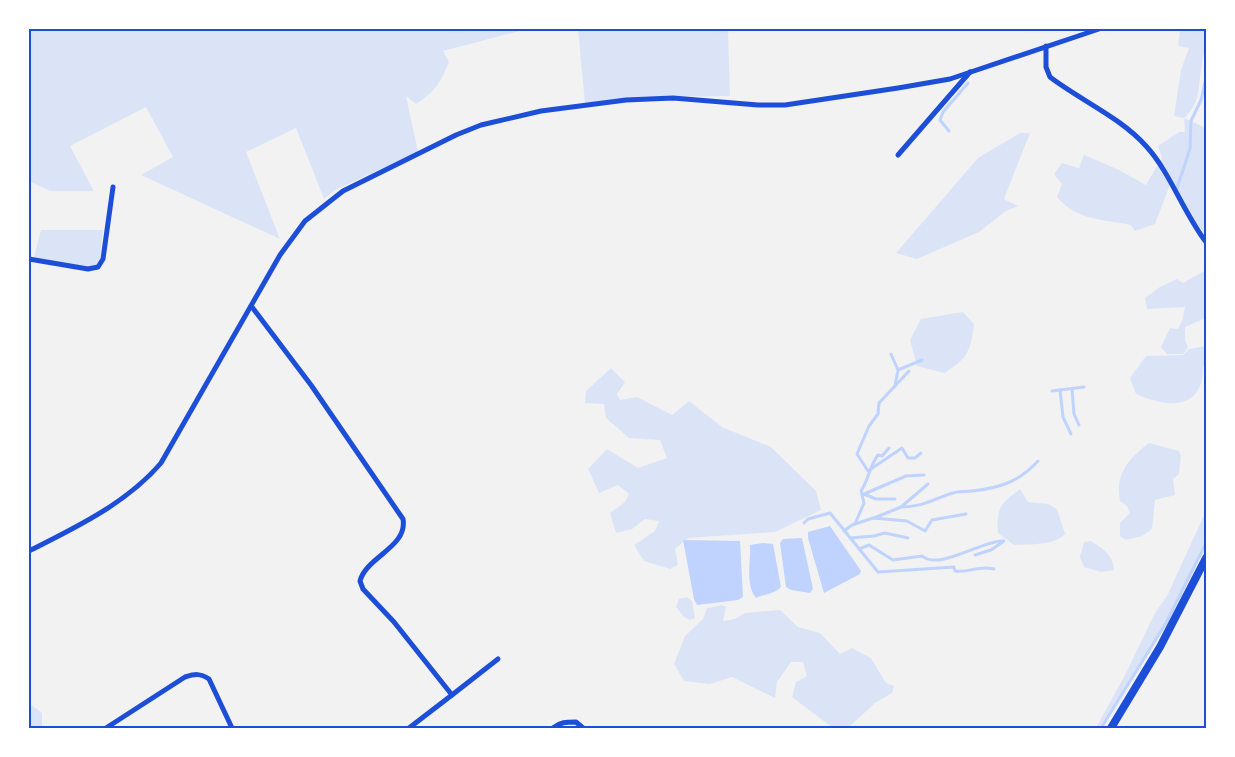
<svg xmlns="http://www.w3.org/2000/svg" width="1235" height="757" viewBox="0 0 1235 757" font-family="'IBM Plex Sans',sans-serif">
<style>
.green{fill:#dbe4f7}
.water{fill:#bfd3fe}
.lines{fill:none;stroke-linecap:round;stroke-linejoin:round}
.stream{stroke:#bfd3fe;stroke-width:3}
.minor{stroke:#1d4ed8;stroke-width:5}
.primary{stroke:#1d4ed8;stroke-width:8}
.neatline{fill:none;stroke:#1d4ed8;stroke-width:2}
</style>
<rect width="100%" height="100%" fill="#f2f2f2"/>
<g class="green">
<path d="M29 29H527L443 51 449 62C441 82 434 93 416 104L406 96 418 152 335 190 324 199 296 128 246 152 280 239 141 175 173 157 146 107 70 146 94 191H50L29 181Z"/>
<polygon points="578,29 728,29 730,96 654,97 585,103"/>
<path d="M1180 29H1206V55L1204 54C1201 60 1203 64 1201 70 1198 88 1200 105 1184 118L1206 128V235L1190 215 1171 182 1155 224 1135 231 1131 225C1103 219 1077 221 1057 197L1062 184 1054 174 1062 163 1079 168 1084 155 1119 170 1146 185 1162 158 1158 146 1179 132H1185L1184 118 1174 116 1181 70 1189 48 1178 46Z"/>
<polygon points="1020,133 1030,133 1004,199 1018,206 1006,211 979,232 917,259 896,253 978,158"/>
<polygon points="41,230 103,230 100,257 96,265 87,267 34,257"/>
<polygon points="1206,270 1206,318 1185,327 1185,340 1188,348 1183,354 1167,354 1161,347 1170,328 1178,329 1182,321 1185,307 1147,309 1145,298 1160,287 1177,279 1183,283"/>
<path d="M963 312 974 324C971 351 967 359 944 373L917 366 910 340 921 319Z"/>
<path d="M1206 346V367L1203 366C1204 411 1167 408 1136 394L1130 378 1146 356 1183 355 1189 349Z"/>
<polygon points="611,368 625,382 617,394 620,400 637,397 672,415 689,401 722,427 771,447 816,491 821,510 775,532 688,538 675,549 678,565 670,569 644,561 634,545 655,531 659,521 645,519 632,529 616,533 610,513 625,502 629,494 618,485 599,493 588,469 607,449 638,468 667,458 660,440 629,438 606,418 604,404 585,403 586,391"/>
<path d="M1149 443 1179 451 1181 456 1179 474 1173 479 1175 495 1155 500 1152 529 1142 536 1126 540 1120 536V523L1130 513 1127 506 1120 501C1115 474 1128 459 1149 443Z"/>
<path d="M1020 489 1028 502 1048 504 1057 509 1065 534C1054 546 1029 544 1014 545L998 533C996 508 1001 503 1020 489Z"/>
<polygon points="1206,511 1206,538 1188,578 1164,625 1099,728 1096,728 1125,675 1155,613 1167,596"/>
<path d="M1091 541C1103 549 1113 554 1114 570L1101 572 1084 567 1080 557 1084 542Z"/>
<polygon points="687,597 692,601 695,618 690,620 684,617 676,607 679,599"/>
<polygon points="722,605 726,607 723,621 735,619 745,613 780,610 798,627 820,633 840,654 852,648 871,658 886,683 894,686 892,693 875,703 848,728 833,728 792,697 796,682 807,676 803,662 791,662 777,682 775,698 732,677 710,684 684,681 674,664 685,636 703,619 707,608"/>
<polygon points="29,703 42,713 42,728 29,728"/>
</g>
<g class="water">
<polygon points="830,526 861,571 860,574 824,593 808,538 808,532"/>
<polygon points="802,538 813,589 810,593 791,590 786,587 780,543 783,539"/>
<polygon points="683,540 740,541 743,597 738,600 697,605 694,599"/>
<path d="M763 543 773 544 781 587C775 594 764 594 756 598 745 585 751 561 750 545Z"/>
</g>
<g class="lines">
<g class="stream">
<polyline points="1206,63 1206,69"/>
<polyline points="949,131 940,120 943,112 968,83"/>
<polyline points="1176,191 1190,149 1191,121 1201,100 1206,78"/>
<polyline points="891,354 898,370 895,386"/>
<polyline points="898,370 922,360"/>
<polyline points="909,371 879,403 878,414 869,426 857,454 868,471 902,448 908,458 915,458 921,453"/>
<polyline points="1072,389 1074,414 1079,425"/>
<polyline points="1060,390 1063,417 1071,434"/>
<polyline points="1052,391 1084,387"/>
<polyline points="864,494 906,476 924,475"/>
<polyline points="864,494 876,499 895,499"/>
<path d="M901 507C923 507 933 499 953 493 959 491 966 492 972 491 999 488 1019 482 1038 461"/>
<polyline points="874,518 901,507 928,484"/>
<path d="M804 523 808 519 830 513 878 572 954 567 955 571C970 573 977 565 994 569"/>
<path d="M855 524 864 503 861 491C869 479 869 467 878 455L882 456 889 448"/>
<polyline points="844,531 852,525 873,518 907,521 925,531 932,520 966,514"/>
<polyline points="850,538 874,536 885,533 908,538"/>
<path d="M859 549 869 545 893 560 922 556C939 571 982 540 1004 541L991 550 975 555"/>
<polyline points="1101,728 1166,623 1206,543"/>
</g>
<g class="minor">
<path d="M1046 46V67L1050 77C1080 100 1120 117 1146 146 1170 172 1183 212 1206 242"/>
<polyline points="898,155 970,72"/>
<polyline points="29,259 88,269 98,267 103,259 113,187"/>
<path d="M252 307 311 385 403 519C408 547 366 557 360 581L363 589 394 622 452 695 409 728"/>
<path d="M29 551C75 528 127 503 161 463L280 255 305 221 343 191 456 135 481 125 541 111 626 100 673 98 758 105H785L898 88 950 79 1099 29"/>
<polyline points="452,695 498,659"/>
<path d="M106 728 185 677C195 674 200 673 209 679L232 728"/>
<path d="M553 728C560 722 566 722 576 722L583 728"/>
</g>
<polyline class="primary" points="1111,728 1160,647 1206,558"/>
</g>
<rect width="1235" height="757" fill="none" stroke="#ffffff" stroke-width="60"/>
<rect x="30" y="30" width="1175" height="697" class="neatline"/>
</svg>
